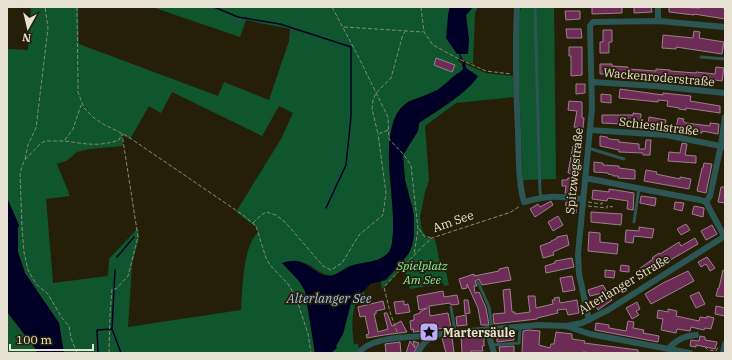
<svg xmlns="http://www.w3.org/2000/svg" width="732" height="360" viewBox="0 0 732 360" font-family="'IBM Plex Serif',serif">
<style>
.green{fill:#0f562e;fill-rule:evenodd}
.water{fill:#000026}
.lines{fill:none;stroke-linecap:round;stroke-linejoin:round}
.stream{stroke:#000026;stroke-width:1.5}
.building{fill:#6c2c55;stroke:#9c808f}
.path{stroke:#8c8774;stroke-width:1;stroke-dasharray:4 2;stroke-linecap:butt}
.lane{stroke:#2c5653;stroke-width:3}
.street{stroke:#2c5653;stroke-width:6}
.labels{text-anchor:middle;dominant-baseline:central;stroke-width:3.5;stroke-linejoin:round;paint-order:stroke}
.street-label{font-size:12px;fill:#e6e1d3;stroke:#261f07}
.park-label{font-size:12px;font-style:italic;fill:#85eaa6;stroke:#261f07}
.poi-label{font-size:12px;font-weight:bold;fill:#e6e1d3;stroke:#261f07;text-anchor:start}
.water-label{font-size:13px;font-style:italic;fill:#a2bff4;stroke:#261f07}
</style>
<rect width="100%" height="100%" fill="#261f07"/>
<g class="green">
<path d="M31 7H78L79 44 218 96 224 82 269 100 289 41 290 29 246 20 240 37 152 7H450L448 15 469 41 466 15 473 7H478L475 13 473 64 458 58V61L462 63 463 69 437 91 407 102C402 111 394 121 391 132 383 159 401 236 389 252 381 262 364 263 352 265 345 267 338 275 331 275 320 276 313 264 303 263 297 262 289 263 282 263L299 281 305 291 315 353H64L59 323 25 273 18 252V228L19 225 7 198V49L28 50ZM172 92 262 136 279 106 293 113 281 139 236 212 256 227 258 232C242 249 243 287 241 310L128 327 132 265 139 237 138 228 109 259 108 276 53 283 46 199 70 196 57 164 68 160 77 152 89 149 123 146 122 135 130 139 149 106 161 113Z"/>
<polygon points="521,7 554,7 556,179 523,180 519,84 519,16"/>
<path d="M465 64 486 73 513 76 514 97 456 103 425 126 429 181 425 192 420 217 422 230 427 238 435 239 440 263H444L449 285 444 286 443 283 410 289 404 266 382 289 381 281 391 275 409 253 413 208 405 180 403 155 418 131 419 123C436 112 468 93 477 76L466 68Z"/>
<path d="M364 291 366 300 356 302C351 315 352 330 354 344H358L359 349 357 353H331L343 334 352 299Z"/>
<polygon points="7,312 35,348 37,353 7,353"/>
</g>
<g class="water">
<polygon points="450,7 473,7 466,15 469,40 468,54 457,54 446,38 448,15"/>
<path d="M462 63 465 64 466 68 478 76C468 93 436 111 419 123L418 131 403 155 405 180 414 215V236L412 246 409 253 386 280 370 284 364 291 352 299 343 334 336 346 337 348 331 353H315L305 291 299 281 282 263C307 254 310 274 329 276 337 276 344 268 351 266 361 262 373 263 383 257 389 254 391 249 392 242 397 205 384 168 391 131 398 99 410 103 435 91 442 88 448 81 454 76 457 73 461 73 463 69Z"/>
<polygon points="7,198 19,225 18,228 18,252 25,273 59,323 64,353 37,353 35,348 7,312"/>
</g>
<g class="lines">
<g class="stream">
<polyline points="214,7 238,17 280,24 351,47 351,116 346,165 326,208"/>
<polyline points="460,55 461,58 464,63"/>
<polyline points="117,257 134,237"/>
<polyline points="115,270 112,329 121,353"/>
<polyline points="98,353 97,330 112,329"/>
</g>
</g>
<g class="building">
<polygon points="592,7 622,7 622,13 592,14"/>
<polygon points="634,7 651,7 652,12 634,13"/>
<polygon points="669,7 700,8 701,7 723,7 723,8 725,9 725,19 694,14 694,15 669,12"/>
<polygon points="565,11 580,11 580,19 566,20"/>
<polygon points="566,29 581,29 582,38 567,38"/>
<polygon points="603,30 612,30 612,42 609,42 609,53 600,53 600,42 603,42"/>
<polygon points="694,31 700,32 699,38 724,42 722,54 676,47 676,49 662,48 663,35 693,38"/>
<polygon points="569,47 582,47 582,75 571,76 571,56 569,56"/>
<polygon points="436,58 455,65 452,72 434,65"/>
<polygon points="600,64 612,64 612,66 628,67 628,69 656,71 656,69 670,70 670,71 696,73 696,72 715,74 716,67 724,68 722,81 708,79 708,84 616,76 616,74 600,74"/>
<polygon points="576,84 585,84 585,93 576,94"/>
<polygon points="620,89 663,95 663,93 691,96 690,101 720,106 720,113 686,108 686,110 679,109 679,108 667,106 668,101 658,100 658,102 619,98"/>
<polygon points="601,94 611,95 611,103 601,102"/>
<polygon points="569,101 582,102 582,118 584,118 583,128 574,127 577,111 568,110"/>
<polygon points="633,113 641,114 640,125 602,123 602,115 633,115"/>
<polygon points="649,117 666,120 665,127 648,125"/>
<polygon points="678,118 684,119 683,121 686,123 710,126 710,123 719,124 718,134 702,131 702,133 676,129"/>
<polygon points="600,136 607,137 609,139 619,140 619,142 639,144 639,149 645,149 646,140 651,140 650,155 643,155 643,153 619,152 619,150 600,146"/>
<polygon points="682,143 687,144 685,155 696,156 696,163 668,161 669,152 680,153"/>
<polygon points="573,146 582,147 579,162 581,162 579,175 568,173"/>
<polygon points="594,162 603,163 603,165 619,166 619,168 635,170 635,179 618,178 618,176 613,176 613,175 608,174 608,173 594,172"/>
<polygon points="704,163 712,164 706,193 697,191 702,168 703,168"/>
<polygon points="646,170 657,172 656,174 680,179 680,177 691,179 689,189 644,181"/>
<polygon points="568,178 571,178 570,193 571,193 565,193 566,186 562,186 562,180 567,180"/>
<polygon points="721,187 725,187 725,203 718,202"/>
<polygon points="609,189 634,193 633,210 627,209 628,201 608,198 607,201 592,199 593,190 609,192"/>
<polygon points="641,196 656,198 655,206 640,203"/>
<polygon points="551,201 553,205 535,217 530,209 538,204 540,207"/>
<polygon points="566,202 577,203 576,213 565,212"/>
<polygon points="675,202 684,203 682,211 674,209"/>
<polygon points="694,206 704,208 703,217 692,214"/>
<polygon points="591,212 622,214 621,225 591,222"/>
<polygon points="558,216 563,225 553,231 548,222"/>
<polygon points="686,224 690,230 681,235 677,229"/>
<polygon points="712,225 717,234 706,240 701,231"/>
<polygon points="639,227 654,229 652,238 634,236 633,243 625,242 626,230 639,231"/>
<polygon points="589,232 600,233 600,242 618,244 617,254 588,251"/>
<polygon points="567,235 569,245 553,252 554,255 543,258 540,246 551,242 551,241 556,239 557,237"/>
<polygon points="695,238 698,244 672,259 644,278 639,269 653,259 652,258 659,253 660,254 679,242 681,246"/>
<polygon points="707,257 715,268 710,271 706,264 701,267 698,262"/>
<polygon points="572,258 574,267 546,273 545,266 555,263 555,261"/>
<polygon points="621,265 629,266 629,272 620,271"/>
<polygon points="508,267 511,280 482,285 479,279 475,281 477,286 474,286 475,293 479,292 486,308 489,325 481,325 478,308 467,284 467,288 462,289 459,279 474,274 474,276 499,271 499,269"/>
<polygon points="605,270 615,271 614,278 605,277"/>
<polygon points="723,270 725,271 725,297 716,296 718,288 719,288"/>
<polygon points="688,271 694,281 651,304 645,294 663,283"/>
<polygon points="572,276 575,290 563,292 560,278"/>
<polygon points="603,285 607,292 590,296 588,290"/>
<polygon points="510,289 512,312 515,312 515,314 530,312 528,296 535,296 536,308 553,304 552,300 555,300 554,298 559,297 560,303 577,300 579,313 568,315 566,309 557,310 558,313 537,318 537,319 494,324 493,314 505,313 503,290"/>
<polygon points="443,291 444,297 457,295 459,304 453,305 450,304 450,303 429,306 430,316 448,313 451,327 424,331 424,329 423,331 413,332 414,329 411,330 410,321 414,320 414,315 420,313 420,312 427,308 419,310 417,296"/>
<polygon points="699,292 705,304 696,308 690,296"/>
<polygon points="608,293 612,300 598,310 594,303"/>
<polygon points="464,300 468,300 470,313 465,314"/>
<polygon points="383,301 385,309 376,311 376,314 374,314 378,332 388,329 384,313 387,313 392,326 401,321 407,332 384,335 367,338 366,335 369,334 365,316 360,317 358,307"/>
<polygon points="404,301 404,305 408,304 410,312 396,314 394,302"/>
<polygon points="637,302 640,309 636,311 639,315 632,319 626,308"/>
<polygon points="716,306 725,308 725,316 715,314"/>
<polygon points="668,309 677,311 676,316 699,321 700,317 707,318 707,316 714,318 711,329 705,328 704,330 691,327 690,331 677,329 676,333 661,330 663,319 657,318 658,310 668,312"/>
<polygon points="466,315 467,325 457,326 456,317"/>
<polygon points="628,321 634,322 633,328 644,330 643,333 659,336 658,342 595,330 596,323 609,325 609,328 626,331"/>
<polygon points="528,330 540,331 539,345 550,348 551,344 554,344 556,332 572,334 572,339 585,341 584,343 638,350 638,353 592,353 583,352 583,353 522,353 523,331"/>
<polygon points="514,332 514,340 497,342 497,333"/>
<polygon points="484,334 484,346 482,346 483,351 471,351 471,353 462,353 461,337"/>
<polygon points="700,336 705,337 705,340 717,342 715,349 696,345 696,347 690,346 691,340 699,341"/>
<polygon points="452,337 454,353 446,353 442,338"/>
<polygon points="410,341 415,348 413,341 419,343 414,353 406,353"/>
<polygon points="400,342 401,353 386,353 385,344"/>
<polygon points="514,346 514,353 500,353 499,347"/>
</g>
<g class="lines">
<g class="path">
<polyline points="77,7 78,85 78,92 84,108 93,117 103,124 127,136 243,215 256,226 266,258 270,265 288,284 296,297 308,334 311,353"/>
<polyline points="332,7 358,56 388,117 389,139 404,155 411,165 418,229 414,255"/>
<polyline points="421,7 424,32 433,45 459,59 486,71 511,74"/>
<polyline points="344,27 423,32"/>
<polyline points="388,130 378,134 372,109 373,100 376,93 391,78 403,34 406,31"/>
<path d="M65 141C86 144 99 147 119 140L122 134"/>
<polyline points="25,159 28,145 36,128 48,28 45,7"/>
<polyline points="588,202 602,204 602,200"/>
<polyline points="588,206 607,208 607,206 613,207"/>
<polyline points="253,223 260,216 266,212 276,215 286,223 323,266 331,270 342,263 359,235 383,215 386,193 378,134"/>
<polyline points="419,229 424,236 432,238"/>
<polyline points="397,332 390,312 384,287 422,247 432,238 499,216 511,212 520,206"/>
<polyline points="705,347 708,350 716,351 718,347"/>
<polyline points="77,353 71,338 69,326 62,318 48,294 36,284 28,270 24,252 22,227 20,173 24,161 41,143 46,141 64,141 73,129 81,105"/>
<polyline points="109,353 110,313 112,289 116,289 128,276 138,237 122,134"/>
</g>
<g class="lane">
<polyline points="535,7 540,193 542,197"/>
<polyline points="701,57 725,59"/>
<polyline points="588,148 624,159"/>
<polyline points="634,222 639,188"/>
<polyline points="478,282 489,307 492,328"/>
<polyline points="451,307 455,331"/>
<polyline points="492,345 519,343 520,327"/>
</g>
<g class="street">
<path d="M517 7C515 49 516 91 518 132 519 156 518 180 524 202 549 195 557 196 582 199"/>
<polyline points="658,21 658,7"/>
<polyline points="592,82 656,86 725,93"/>
<polyline points="590,130 666,135 725,147"/>
<polyline points="585,178 700,200 706,202"/>
<polyline points="724,236 706,202 710,196 721,145 725,117"/>
<polyline points="589,320 579,274 578,254 592,108 590,26 593,22 596,22 658,21 725,27"/>
<polyline points="566,326 590,334 690,353"/>
<polyline points="487,329 494,353"/>
<path d="M669 348C678 339 684 336 696 335"/>
<path d="M359 353C371 336 412 337 431 336"/>
<path d="M418 353C424 340 432 335 446 333L539 325 566 326 582 323 608 310 725 236"/>
<polyline points="723,353 725,344"/>
</g>
</g>
<defs>
<g id="sight-square" transform="scale(1)"><rect x="-9" y="-9" width="18" height="18" rx="4" fill="#bbaaf6" stroke="#261f07"/><path d="M0-6L1.8-2.2L6-1.7L2.9 1.2L3.7 5.4L0 3.3L-3.7 5.4L-2.9 1.2L-6-1.7L-1.8-2.2Z" fill="#111"/></g>
</defs>
<g fill-rule="evenodd">
<use href="#sight-square" x="429" y="332"/>
</g>
<g class="labels">
<g class="street-label">
<text transform="translate(659 77) rotate(5)">Wackenroderstraße</text>
<text transform="translate(659 126) rotate(7)">Schiestlstraße</text>
<text transform="translate(574 171) rotate(-84)">Spitzwegstraße</text>
<text transform="translate(453 221) rotate(-19)">Am See</text>
<text transform="translate(624 284) rotate(-31)">Alterlanger Straße</text>
</g>
<g class="park-label">
<text x="422" y="265">Spielplatz<tspan x="422" dy="14">Am See</tspan></text>
</g>
<g class="poi-label">
<text x="443" y="332">Martersäule</text>
</g>
<g class="water-label">
<text x="329" y="298">Alterlanger See</text>
</g>
</g>
<rect width="732" height="360" fill="none" stroke="#e6e1d3" stroke-width="16"/>
<g transform="translate(28 28) rotate(188)" stroke="#261f07" stroke-width="3" paint-order="stroke">
<path d="M0-3L7 15L0 10L-7 15Z" fill="#e6e1d3"/>
<text y="-6" font-size="11" font-weight="bold" text-anchor="middle" fill="#e6e1d3">N</text>
</g>
<path d="M10 344v6h83v-6" fill="none" stroke="#e6e1d3" stroke-width="2"/>
<text x="16" y="344" font-size="12" fill="#e6e1d3" stroke="#261f07" stroke-width="3" paint-order="stroke">100 m</text>
</svg>
